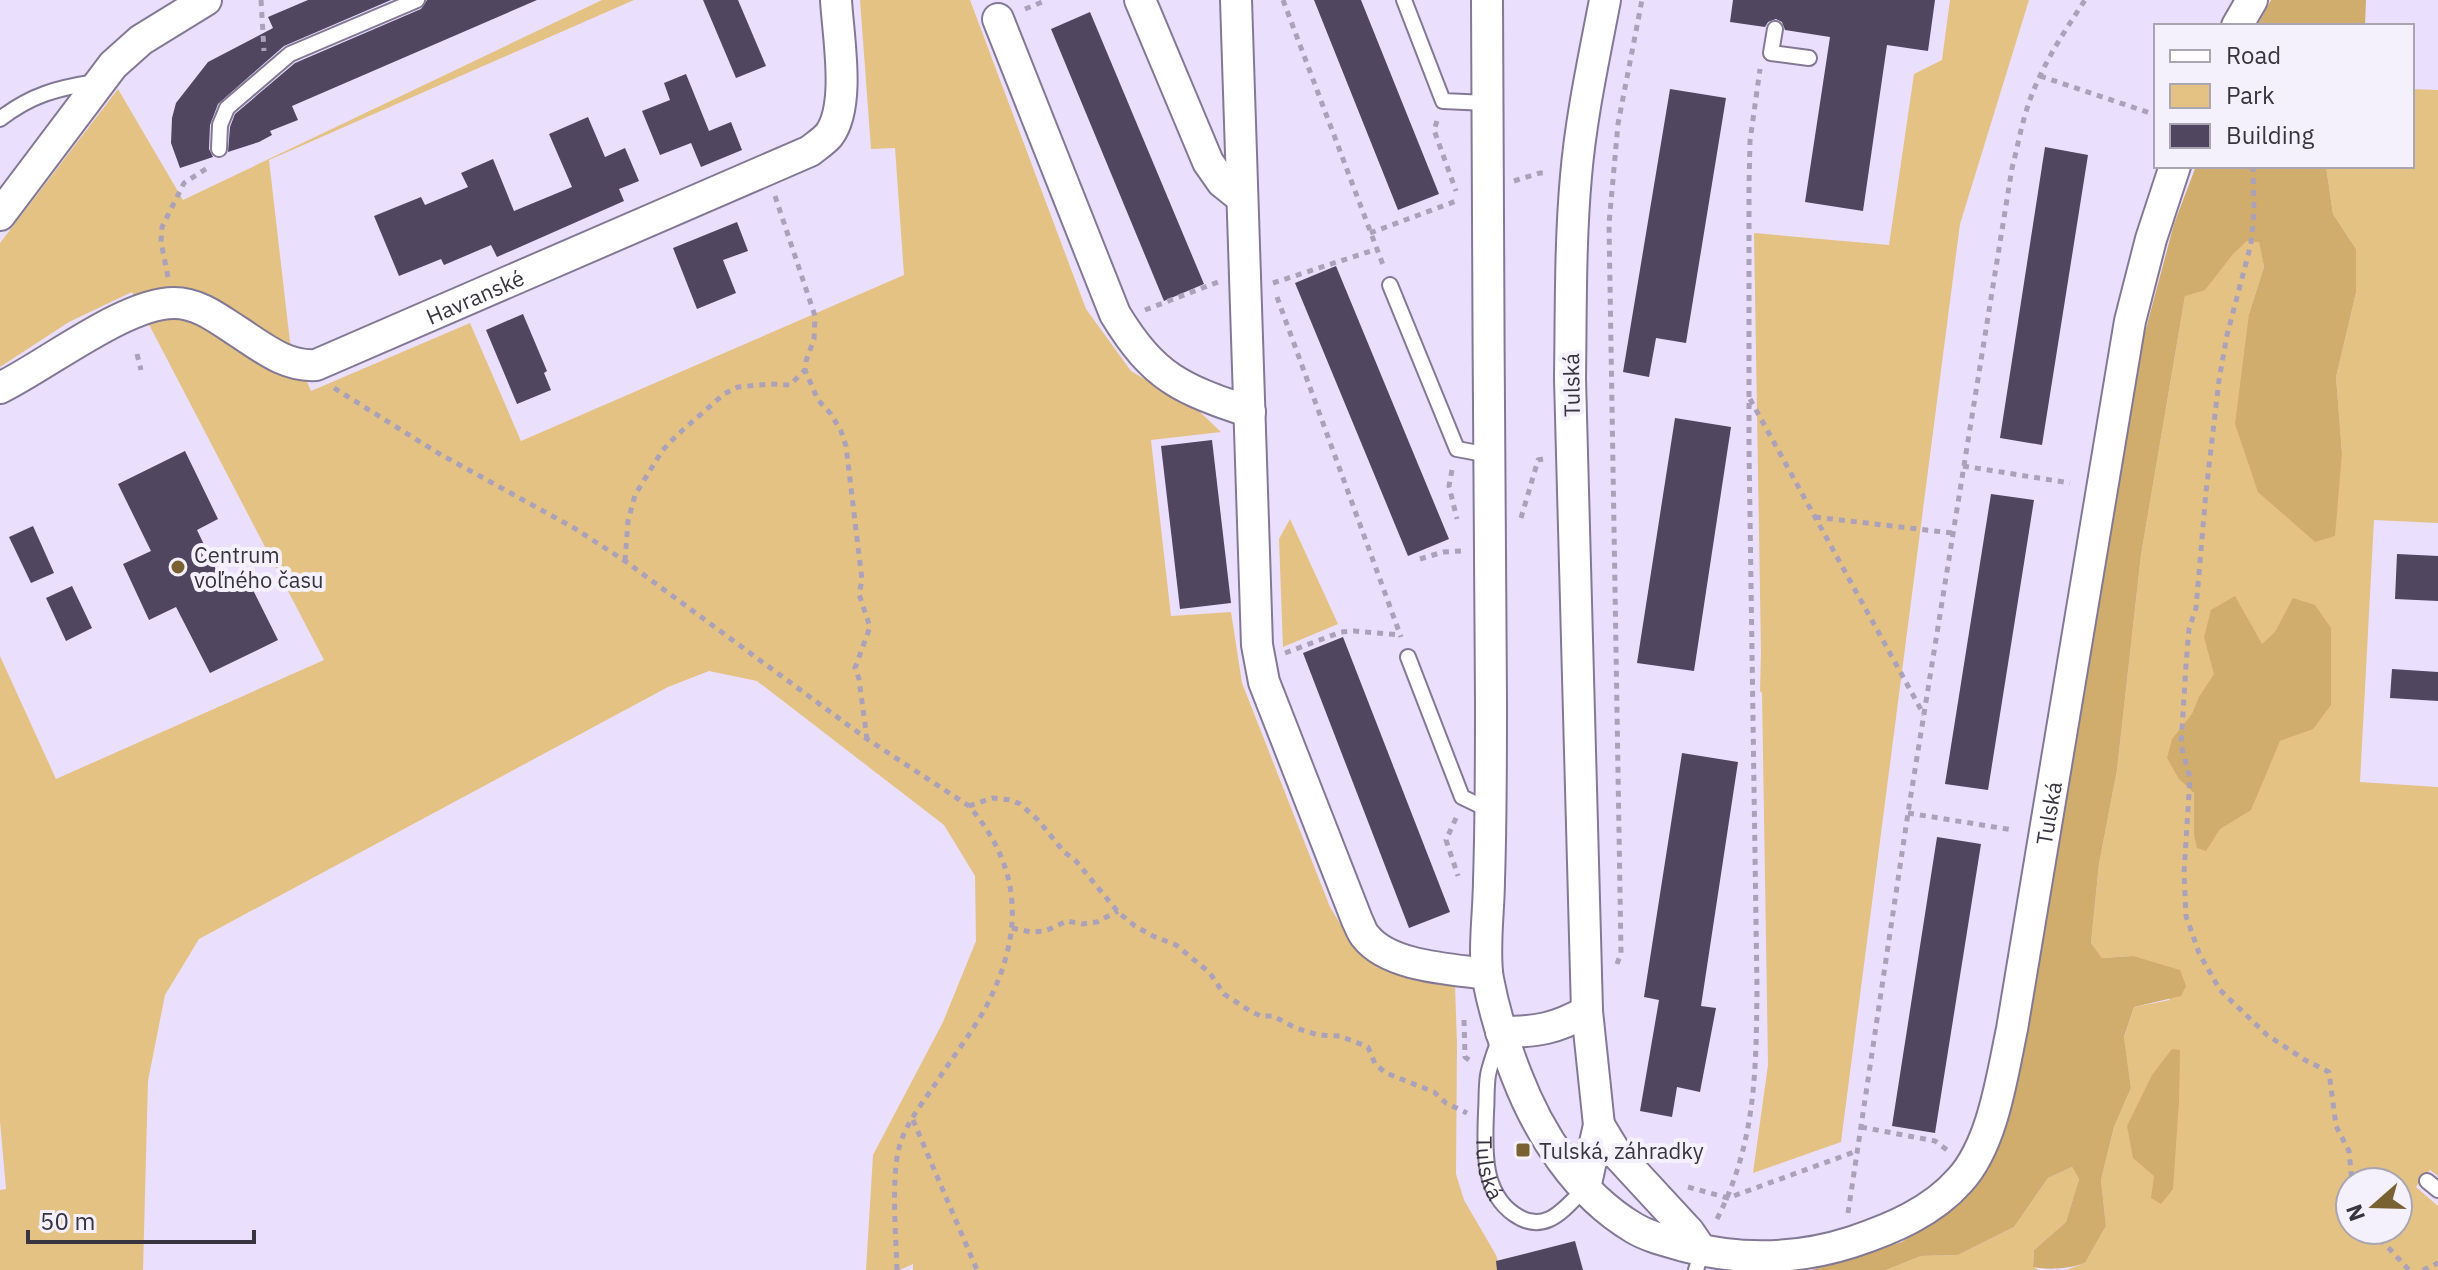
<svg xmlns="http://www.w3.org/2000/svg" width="2438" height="1270" viewBox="0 0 2438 1270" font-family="'IBM Plex Sans',sans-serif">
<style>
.green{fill:#e4c284;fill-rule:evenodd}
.forest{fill:#d0ad6c}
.building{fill:#504660}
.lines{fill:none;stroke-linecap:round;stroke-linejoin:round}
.service-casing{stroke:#847995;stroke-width:18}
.minor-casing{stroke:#847995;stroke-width:34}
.path{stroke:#aba2ba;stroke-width:5;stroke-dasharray:6 6;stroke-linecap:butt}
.service{stroke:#fff;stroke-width:14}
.minor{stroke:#fff;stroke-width:30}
.poi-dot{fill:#7a6132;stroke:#f4f0fc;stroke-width:3}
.labels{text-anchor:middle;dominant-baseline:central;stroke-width:8;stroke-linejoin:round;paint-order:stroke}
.street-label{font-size:22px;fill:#383440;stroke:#f4f0fc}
.poi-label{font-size:22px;fill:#383440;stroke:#f4f0fc;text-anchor:start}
</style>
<rect width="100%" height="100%" fill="#ebdffe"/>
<g class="green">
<polygon points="602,0 634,0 269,160 290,342 311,391 470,323 521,441 904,275 895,148 871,149 860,0 970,0 1086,309 1131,371 1201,413 1221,432 1151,440 1171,616 1231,612 1242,683 1330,907 1353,945 1395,972 1455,985 1457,1044 1456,1174 1464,1200 1496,1255 1501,1270 913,1270 913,1264 900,1270 866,1270 873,1155 943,1022 976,941 975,876 944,825 757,681 709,671 668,687 199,939 165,995 148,1081 143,1270 0,1270 0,1190 6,1189 0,1121 0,656 56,779 324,660 132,292 69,322 0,367 0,243 118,89 183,200"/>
<polygon points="1950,0 2029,0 1960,224 1841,1142 1753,1173 1768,1065 1762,693 1760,691 1761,653 1754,233 1889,245 1914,74 1942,60"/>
<path d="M2412 89 2438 90V523L2374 520 2360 782 2438 787V1176L2430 1170 2416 1187 2438 1206V1270H2066L2085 1263 2106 1226 2101 1180 2114 1127 2131 1088 2124 1038 2134 1007 2170 1000 2133 956 2102 958 2091 943 2099 864 2117 770 2141 555 2185 296 2247 241H2259L2264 267 2249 314 2342 453 2336 377 2356 293V249L2333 214 2326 166H2412ZM2350 1182H2398V1230H2350Z"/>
<polygon points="1290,519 1338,624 1283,647 1279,539"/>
<polygon points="2072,1167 2079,1179 2066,1222 2034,1250 2033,1266 2038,1270 1886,1270 1921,1256 1958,1255 2014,1227 2048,1178"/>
</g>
<g class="forest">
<polygon points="2271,0 2366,0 2365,26 2257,26"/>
<path d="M2196 166H2326L2333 214 2356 249V293L2336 377 2342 453 2335 536 2315 542 2258 492 2235 424 2249 314 2264 267 2259 242 2247 241 2233 254 2205 290 2185 296 2141 555 2117 770 2099 864 2091 943 2102 958 2133 956 2180 970 2186 986 2181 996 2134 1007 2124 1037 2131 1088 2114 1127 2101 1180 2106 1226 2085 1263C2069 1269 2049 1270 2033 1267L2034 1250 2066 1222 2079 1179 2072 1167 2048 1178 2014 1227 1958 1255 1921 1256 1886 1270H1811L1902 1242 1960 1203 1994 1147 2140 351 2174 224Z"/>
<polygon points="2235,596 2262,644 2275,632 2293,598 2315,605 2331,628 2331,705 2313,729 2280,741 2251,810 2220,829 2206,851 2197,848 2194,835 2194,793 2179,779 2167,758 2172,739 2192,714 2199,697 2214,674 2204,637 2211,610"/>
<polygon points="2172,1049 2180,1050 2179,1101 2173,1189 2161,1204 2151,1198 2154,1176 2133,1158 2127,1126 2152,1075"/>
</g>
<g class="building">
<polygon points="308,0 391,0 284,46 218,104 210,125 209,149 213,157 180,168 171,143 172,118 176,103 208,62 273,28 268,17"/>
<polygon points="427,0 537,0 292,106 298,120 270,131 272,135 259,142 228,152 230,127 235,114 295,63 421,9"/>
<polygon points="703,0 738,0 766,66 736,78"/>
<polygon points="1314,0 1361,0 1439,194 1398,210"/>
<polygon points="1733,0 1935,0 1928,51 1887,45 1863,211 1805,202 1830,37 1785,30 1782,22 1776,19 1768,22 1765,27 1730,22"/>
<polygon points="1090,12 1204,284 1164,301 1051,29"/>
<polygon points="686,74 709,131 731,122 742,150 701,167 691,143 660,155 642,111 670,100 664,83"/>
<polygon points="1670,89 1726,98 1686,343 1656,338 1649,377 1623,372"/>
<polygon points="588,117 605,157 625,148 639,181 619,189 624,201 497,257 491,245 444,265 441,259 399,276 374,216 421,197 425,205 468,187 461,173 493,159 514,211 572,187 549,134"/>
<polygon points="2045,147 2088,155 2042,445 2000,438"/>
<polygon points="737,222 748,251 723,260 736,293 697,309 673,248"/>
<polygon points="1336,266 1449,539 1408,556 1295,283"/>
<polygon points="523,314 547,371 544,373 551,390 517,404 486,330"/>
<polygon points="1675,418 1731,427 1694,671 1637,663"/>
<polygon points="1212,440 1231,603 1180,609 1161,446"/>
<polygon points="185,451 218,519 197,530 222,582 244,572 278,640 210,673 176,607 149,620 123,564 151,551 118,484"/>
<polygon points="1991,494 2034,500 1988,790 1945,784"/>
<polygon points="33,526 54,573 31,583 9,537"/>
<polygon points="2397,554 2438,556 2438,601 2395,599"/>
<polygon points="72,586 92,628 66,641 46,598"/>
<polygon points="1343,637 1450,912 1409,928 1303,653"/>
<polygon points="2392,669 2438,672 2438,701 2390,698"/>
<polygon points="1682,753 1738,762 1701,1006 1716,1008 1700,1092 1677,1087 1672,1117 1640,1111 1659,1000 1644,997"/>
<polygon points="1937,837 1981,844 1935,1133 1892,1126"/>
<polygon points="1575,1241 1583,1270 1497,1270 1496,1261"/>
</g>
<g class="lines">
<g class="service-casing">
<g id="service">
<polyline points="1404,0 1443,101 1487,103"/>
<polyline points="1775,29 1771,53 1809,58"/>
<path d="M0 119C31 95 57 88 96 82"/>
<polyline points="219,149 220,125 227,108 290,54 417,0"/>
<polyline points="1390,285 1457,449 1489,455"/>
<polyline points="1408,657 1462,797 1491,811"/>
<path id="s1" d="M1499 1040C1495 1051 1490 1064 1488 1075 1486 1087 1487 1100 1486 1112 1485 1147 1481 1191 1514 1214 1545 1236 1564 1209 1585 1188"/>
<polyline points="2427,1181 2438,1190"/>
<polyline points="1696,1270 1702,1251"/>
</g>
</g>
<g class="minor-casing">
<g id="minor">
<polyline points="1140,0 1208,162 1222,182 1242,198"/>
<path d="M1236 0 1257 645 1264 682 1357 920C1360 926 1362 933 1366 937 1390 967 1452 969 1487 974"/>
<path id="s2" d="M1487 0C1488 234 1489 467 1491 701 1491 760 1491 820 1489 880 1489 910 1483 951 1488 979 1494 1011 1504 1043 1516 1074 1539 1134 1577 1194 1634 1228 1649 1237 1667 1241 1684 1246 1741 1261 1796 1260 1852 1242 1891 1229 1932 1212 1960 1180 1993 1144 2002 1076 2012 1029L2130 321 2151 239 2175 166"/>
<path d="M998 19 1115 314C1154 378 1181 389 1250 412"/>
<polyline points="2237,26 2252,0"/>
<polyline points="0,215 113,65 141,40 206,0"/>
<path id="s3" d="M0 388C47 365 125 303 174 303 197 303 216 317 234 329 261 346 284 367 316 365L810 151C816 146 824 141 829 135 851 106 838 36 836 0"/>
<path d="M1501 1032C1536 1032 1556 1029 1587 1011"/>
<polyline points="1599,1125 1616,1153 1689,1232 1702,1251"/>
<path d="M1585 1188 1599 1125 1587 1011 1570 379C1571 311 1570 243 1576 176 1581 117 1594 58 1605 0"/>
</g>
</g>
<g class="path">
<polyline points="261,0 264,51"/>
<polyline points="1283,0 1383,265"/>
<polyline points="1025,9 1047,0"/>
<polyline points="2040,76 2156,115"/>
<polyline points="1437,121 1434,130 1456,191"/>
<polyline points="2253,166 2254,211 2251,244 2227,335 2219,380 2206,492 2196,608 2189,629 2186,665 2181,745 2190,778 2184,873 2186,916 2199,953 2220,990 2267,1035 2305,1060 2329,1072 2336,1126 2349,1151 2352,1182"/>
<polyline points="1514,181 1540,173 1547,173"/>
<polyline points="775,196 815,316 814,339 806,361 805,370 818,400 831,414 841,431 846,446 862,580 859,594 870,627 855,668 859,679 867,739"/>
<polyline points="1370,233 1459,200"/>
<polyline points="168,277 161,242 162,227 184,183 209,167"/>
<polyline points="1273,283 1377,249"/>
<polyline points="1277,297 1401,637"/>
<polyline points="1145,310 1218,282"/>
<polyline points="137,354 141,370"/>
<path d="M334 388 438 453 574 528 625 561 867 739 969 806C1022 868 1024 931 988 1003 974 1030 954 1055 938 1080 924 1101 905 1124 899 1148 891 1179 896 1236 897 1270"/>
<polyline points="1750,399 1924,715"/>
<polyline points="1963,466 2070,483"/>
<polyline points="1452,470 1449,486 1457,519"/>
<polyline points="1815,517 1952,533"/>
<polyline points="1521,518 1538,460 1543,459"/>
<polyline points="1420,559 1443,552 1461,551"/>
<polyline points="625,561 628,521 635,495 662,451 676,436 724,394 738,387 770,384 790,385 805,370"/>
<polyline points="1285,653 1341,632 1354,631 1400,635"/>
<polyline points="969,806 992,798 1011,800 1020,804 1038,820 1064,852 1075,860 1119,913 1135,926 1153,936 1176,945 1210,973 1224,994 1250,1011 1261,1016 1273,1016 1296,1028 1318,1035 1340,1036 1368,1047 1375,1064 1386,1073 1434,1092 1446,1103 1467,1113"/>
<polyline points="1908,813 2013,830"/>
<polyline points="1456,818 1446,840 1458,876"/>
<polyline points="1012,928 1031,932 1045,931 1067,921 1082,924 1097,922 1118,911"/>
<polyline points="1617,964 1621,953 1609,224 1618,124 1642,0"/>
<polyline points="1464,1020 1465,1057 1469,1060"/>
<polyline points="913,1120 977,1270"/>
<polyline points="1861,1127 1935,1141 1947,1150"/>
<polyline points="1688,1187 1728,1198 1857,1151"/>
<path d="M1848 1213 1908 813 2012 168C2017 150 2020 131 2026 112 2038 71 2062 35 2085 0"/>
<path d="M1717 1219C1756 1142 1756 1073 1757 989L1749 449V184L1750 141 1760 69"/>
<polyline points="2372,1230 2409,1270"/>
<polyline points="2423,1270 2438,1263"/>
</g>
<use href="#service" class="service"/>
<use href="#minor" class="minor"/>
</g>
<g class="poi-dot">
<circle cx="178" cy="567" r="8"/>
<rect x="1515" y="1142" width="16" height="16" rx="4"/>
</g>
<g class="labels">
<g class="street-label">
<text stroke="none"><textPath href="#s3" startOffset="526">Havranské</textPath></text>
<text transform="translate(1571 385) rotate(-91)">Tulská</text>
<text stroke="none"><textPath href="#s2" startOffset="2006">Tulská</textPath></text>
<text stroke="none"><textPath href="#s1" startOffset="130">Tulská</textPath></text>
</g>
<g class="poi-label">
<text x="194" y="554">Centrum<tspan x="194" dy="25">voľného času</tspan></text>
<text x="1539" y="1150">Tulská, záhradky</text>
</g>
</g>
<rect x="2154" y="24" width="260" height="144" fill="#f4f0fc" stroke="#a9a5b1" stroke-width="2"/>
<rect x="2170" y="50" width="40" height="12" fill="#ffffff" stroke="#a9a5b1" stroke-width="2"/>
<text x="2226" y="64" font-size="24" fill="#383440">Road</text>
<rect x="2170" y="84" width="40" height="24" fill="#e4c284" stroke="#a9a5b1" stroke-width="2"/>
<text x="2226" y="104" font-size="24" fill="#383440">Park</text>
<rect x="2170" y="124" width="40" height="24" fill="#504660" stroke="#a9a5b1" stroke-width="2"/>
<text x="2226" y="144" font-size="24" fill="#383440">Building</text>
<g transform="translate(2374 1206) rotate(250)"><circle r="38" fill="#f4f0fc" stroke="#a9a5b1" stroke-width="2"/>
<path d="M0-6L14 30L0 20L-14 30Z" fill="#7a6132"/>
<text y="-12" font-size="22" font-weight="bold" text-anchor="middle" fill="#383440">N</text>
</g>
<path d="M28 1230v12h226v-12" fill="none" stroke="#383440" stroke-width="4"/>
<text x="40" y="1230" font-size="24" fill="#383440" stroke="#f4f0fc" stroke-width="6" paint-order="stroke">50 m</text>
</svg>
